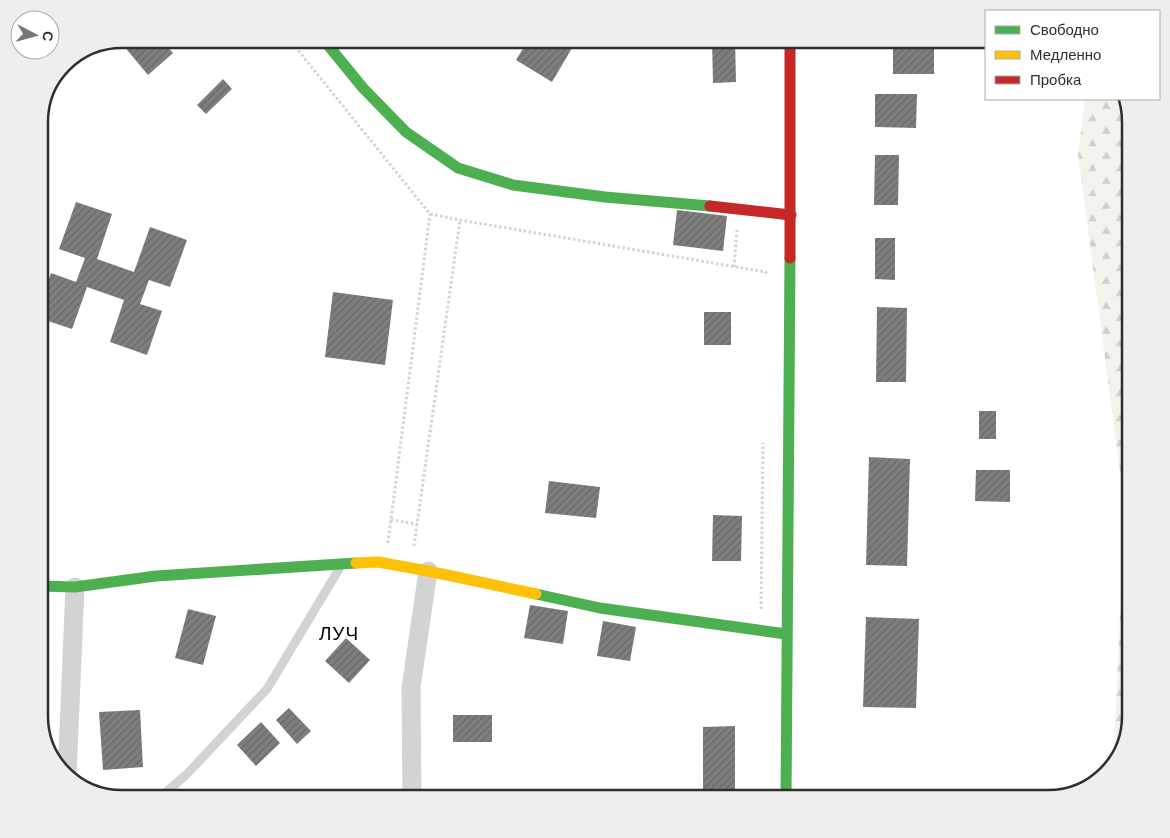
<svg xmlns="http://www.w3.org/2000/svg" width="1170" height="838" viewBox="0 0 1170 838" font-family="'DM Sans',sans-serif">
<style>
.forest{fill:url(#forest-firs)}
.building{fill:url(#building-hatch)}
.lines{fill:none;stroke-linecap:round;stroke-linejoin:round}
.path{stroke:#d3d3d3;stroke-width:3;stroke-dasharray:2.5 2.5;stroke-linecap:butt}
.lane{stroke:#d3d3d3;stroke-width:9}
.street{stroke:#d3d3d3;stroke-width:19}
.fast{stroke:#4caf50;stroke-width:11}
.slow{stroke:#ffc107;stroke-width:11}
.jam{stroke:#c62828;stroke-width:11}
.labels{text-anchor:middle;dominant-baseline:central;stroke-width:5;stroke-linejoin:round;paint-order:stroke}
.quarter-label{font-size:19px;letter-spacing:1px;fill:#000;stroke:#fff}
.rim{fill:none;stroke:#2e2e2e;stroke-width:2.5}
</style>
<defs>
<pattern id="forest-firs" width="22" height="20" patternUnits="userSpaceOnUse" patternTransform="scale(1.25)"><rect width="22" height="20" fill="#f1f3ec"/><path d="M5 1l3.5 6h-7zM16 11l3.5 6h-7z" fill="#cfd1cb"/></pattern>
<pattern id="building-hatch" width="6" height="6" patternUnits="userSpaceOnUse" patternTransform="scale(1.25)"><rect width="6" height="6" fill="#7e7e7e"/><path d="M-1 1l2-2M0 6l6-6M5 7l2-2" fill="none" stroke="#686868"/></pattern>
</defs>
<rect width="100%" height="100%" fill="#fff"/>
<polygon class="forest" points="1085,99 1126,99 1131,122 1131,716 1113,767 1125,509 1078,154"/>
<g class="building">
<polygon points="130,39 161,39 173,53 148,75 123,45"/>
<polygon points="529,39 558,39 572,48 552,82 516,60"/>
<polygon points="712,39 735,39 736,82 713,83"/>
<polygon points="893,39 934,40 934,74 893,74"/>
<polygon points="223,79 232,89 206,114 197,105"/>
<polygon points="875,94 917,94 916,128 875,127"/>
<polygon points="875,155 899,155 898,205 874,205"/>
<polygon points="76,202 112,214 97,259 134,272 150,227 187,240 170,287 149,280 140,304 162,311 147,355 110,342 124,300 87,287 72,329 39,318 39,308 51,273 76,282 85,258 59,249"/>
<polygon points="677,210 727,216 723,251 673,245"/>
<polygon points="875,238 895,238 895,280 875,279"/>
<polygon points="333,292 393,300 385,365 325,357"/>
<polygon points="877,307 907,308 906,382 876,382"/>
<rect x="704" y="312" width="27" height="33"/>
<rect x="979" y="411" width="17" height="28"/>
<polygon points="869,457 910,459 907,566 866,565"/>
<polygon points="976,470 1010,470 1010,502 975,501"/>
<polygon points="549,481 600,487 596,518 545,513"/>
<polygon points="713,515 742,516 741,561 712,561"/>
<polygon points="530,605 568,611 563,644 524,638"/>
<polygon points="188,609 216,616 203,665 175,658"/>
<polygon points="866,617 919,619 916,708 863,707"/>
<polygon points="603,621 636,627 630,661 597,656"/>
<polygon points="346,638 370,660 349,683 325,661"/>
<polygon points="39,647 48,661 39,667"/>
<polygon points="289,708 311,731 297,744 276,720"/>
<polygon points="140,710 143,767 103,770 99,712"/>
<rect x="453" y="715" width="39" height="27"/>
<polygon points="261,722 280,743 256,766 237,745"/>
<polygon points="735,726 735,799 703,799 703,727"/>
<rect x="451" y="789" width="32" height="10"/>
<rect x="366" y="793" width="30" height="6"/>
</g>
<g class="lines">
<g class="path">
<polyline points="289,39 430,214 460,220 766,272 766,274"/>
<polyline points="734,267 737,230"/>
<polyline points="391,520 417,524"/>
<polyline points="388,543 430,214"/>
<polyline points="414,546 460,220"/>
<polyline points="761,609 763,443"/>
</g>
<polyline class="lane" points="158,799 186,775 267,689 339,569"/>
<g class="street">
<polyline points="67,777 75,587"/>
<polyline points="412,799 411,688 428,571"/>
</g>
<g class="fast">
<polyline points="323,39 363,88 406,132 458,168 513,185 605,197 710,206"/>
<polyline points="39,586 75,587 156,576 356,563"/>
<polyline points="536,594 600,608 786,634"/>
<polyline points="786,799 790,258"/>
</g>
<polyline class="slow" points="356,563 378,562 428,571 536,594"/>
<g class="jam">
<polyline points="710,206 791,215"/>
<polyline points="790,258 790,39"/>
</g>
</g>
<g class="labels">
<g class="quarter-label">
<text x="339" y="633">ЛУЧ</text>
</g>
</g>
<path d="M0 0H1170V838H0ZM122 48H1048A74 74 0 0 1 1122 122V716A74 74 0 0 1 1048 790H122A74 74 0 0 1 48 716V122A74 74 0 0 1 122 48Z" fill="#eee" fill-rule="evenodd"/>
<path class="rim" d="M122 48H1048A74 74 0 0 1 1122 122V716A74 74 0 0 1 1048 790H122A74 74 0 0 1 48 716V122A74 74 0 0 1 122 48Z"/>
<rect x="985" y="10" width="175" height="90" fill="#ffffff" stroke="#ababab"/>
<rect x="995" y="26" width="25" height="8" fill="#4caf50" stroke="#ababab"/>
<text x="1030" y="35" font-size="15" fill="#2e2e2e">Свободно</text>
<rect x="995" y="51" width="25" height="8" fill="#ffc107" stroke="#ababab"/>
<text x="1030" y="60" font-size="15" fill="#2e2e2e">Медленно</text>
<rect x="995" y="76" width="25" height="8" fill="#c62828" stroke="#ababab"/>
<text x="1030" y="85" font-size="15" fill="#2e2e2e">Пробка</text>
<g transform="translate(35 35) rotate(96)"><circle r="24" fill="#ffffff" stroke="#ababab"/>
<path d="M0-4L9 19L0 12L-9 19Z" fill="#777777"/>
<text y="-8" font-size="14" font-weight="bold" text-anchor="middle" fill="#2e2e2e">С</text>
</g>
</svg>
